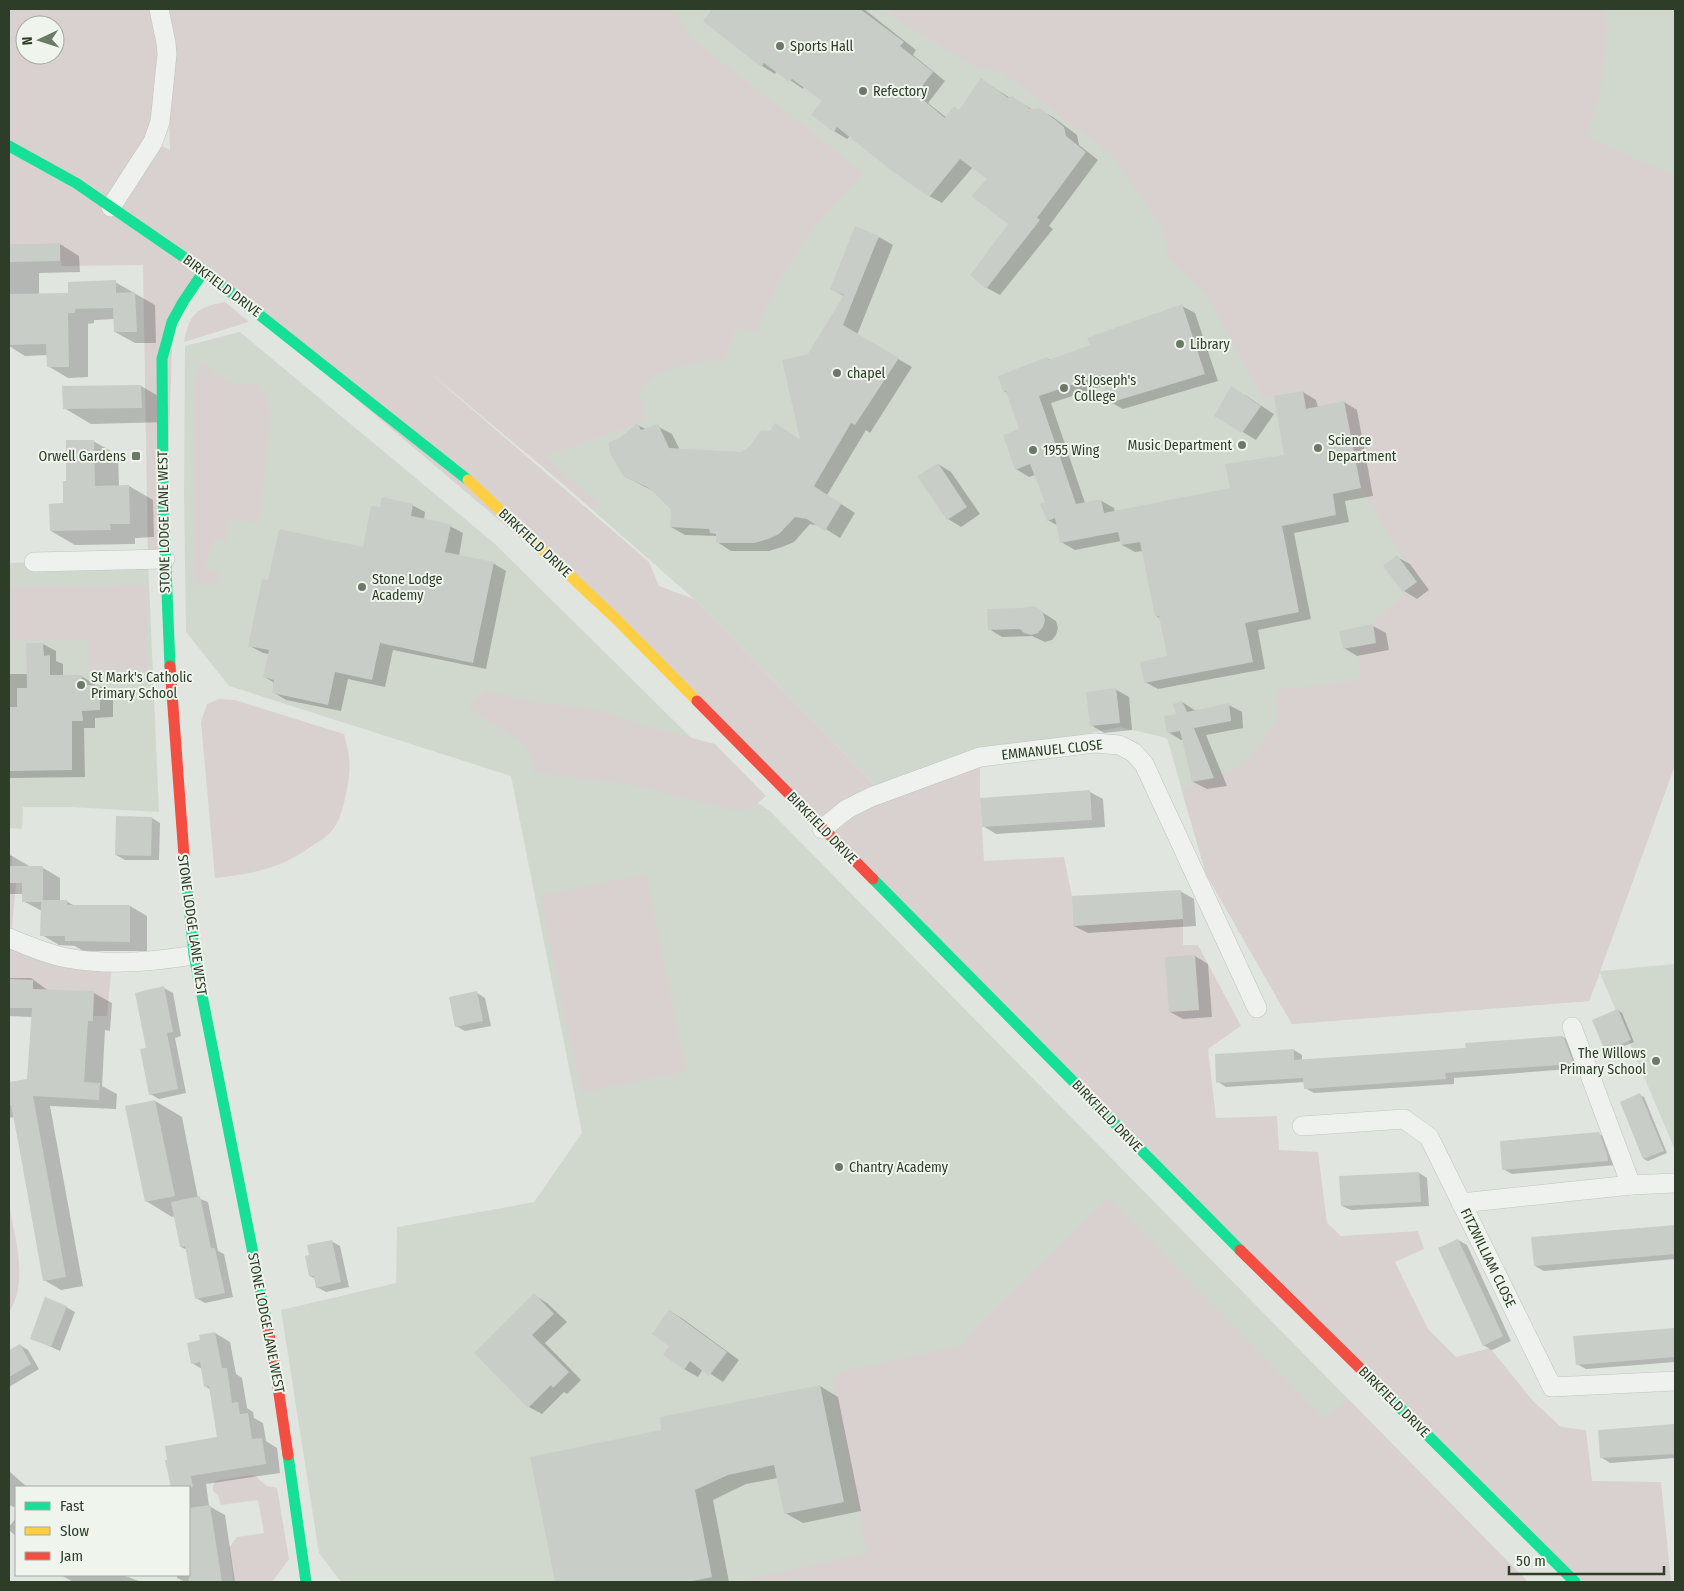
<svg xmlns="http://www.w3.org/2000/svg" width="1684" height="1591" viewBox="0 0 1684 1591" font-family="'Fira Sans Condensed',sans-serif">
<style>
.built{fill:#d0d8ce}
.green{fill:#d8d1d0;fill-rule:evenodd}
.shadow{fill:#0003}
.building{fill:#c9cdc8}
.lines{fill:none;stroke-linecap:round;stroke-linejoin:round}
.street-casing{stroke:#bfc3be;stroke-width:20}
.street{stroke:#eff1ef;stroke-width:19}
.fast{stroke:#16e098;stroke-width:11}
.slow{stroke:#ffcf43;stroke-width:11}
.jam{stroke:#f24e42;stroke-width:11}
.poi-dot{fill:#6c7868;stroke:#eff5ed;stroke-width:2}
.labels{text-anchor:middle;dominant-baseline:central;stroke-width:4;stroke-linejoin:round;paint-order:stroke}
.poi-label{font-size:14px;fill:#2d3d28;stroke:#eff5ed;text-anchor:start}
.street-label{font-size:14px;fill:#2d3d28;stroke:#eff5ed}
</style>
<rect width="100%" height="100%" fill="#e1e5e0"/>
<g class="built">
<polygon points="316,9 1675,9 1675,765 1600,971 1675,964 1675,1150 1600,973 1589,1001 1292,1024 1206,874 1167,738 1119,727 980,757 882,792 694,599 213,177"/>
<polygon points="240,332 494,543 754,800 770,811 1528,1582 341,1582 319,1553 281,1310 396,1283 397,1227 534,1202 582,1133 511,776 229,686 186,632 184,493 185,346"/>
<polygon points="148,559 159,812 71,807 23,807 22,829 9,828 9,563"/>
</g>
<g class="green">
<path d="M9 9H670L679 18 689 36 864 173 815 226 778 282 756 332 736 328 725 360C694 362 658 365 639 393L645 416 639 423 545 456 601 507 594 510 422 366 649 562 659 586 694 599 882 792 980 757V798L984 861 1064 857 1072 896 1073 926 1183 919V945H1198L1241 1026 1208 1049 1216 1118 1277 1116 1279 1150 1318 1152 1327 1223 1341 1236 1418 1231 1424 1249 1395 1262 1428 1329 1456 1357 1490 1348 1533 1401 1561 1427 1586 1430 1592 1481 1661 1482 1671 1582H1575L616 619 205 271 173 317 165 559H148L143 265 61 266 60 243 9 244ZM25 25H55V55H25ZM167 60 170 150 154 142Z"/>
<path d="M885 9H1604L1607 33 1602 81 1587 137 1675 176V765L1589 1001 1292 1024 1206 874 1181 788C1199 783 1218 779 1233 769 1253 757 1266 737 1278 719L1275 690 1361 680 1357 648 1367 645 1365 629 1420 581 1393 542 1361 488 1344 401 1306 409 1303 390 1263 399 1207 296 1168 258 1163 229 1110 153 1002 72 976 68 903 23Z"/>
<path d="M225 302 249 322 184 342C189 314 197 307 225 302Z"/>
<path d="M201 361C221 376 229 388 256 384L266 396 271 414 259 523 229 520 226 541 214 540 204 568 220 572 216 586 195 583 194 570V383Z"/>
<polygon points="147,585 148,670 89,671 88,640 9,641 9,587"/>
<polygon points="485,690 540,703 578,707 603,712 649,727 715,744 766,796 752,808 739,812 634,785 534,772 531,757 521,741 468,708"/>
<path d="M219 699 235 700 344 734C351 759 351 769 346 794 343 808 340 822 330 833 326 837 320 841 315 844 283 868 253 874 215 878L201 722 207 704Z"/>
<polygon points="9,854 12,854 11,882 16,883 12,927 20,943 112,962 107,1016 94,1016 93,1021 47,1019 32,1006 32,1008 9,1008"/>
<polygon points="646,874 686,1071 581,1093 540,896"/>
<polygon points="1108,1198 1325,1419 1348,1399 1528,1582 734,1582 867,1553 832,1381 840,1372 965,1345 968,1336"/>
<path d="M9 1205C15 1238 29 1282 9 1312Z"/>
<polygon points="250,1475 255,1476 267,1486 277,1488 289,1559 272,1582 234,1582 229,1548 237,1537 264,1533 258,1500 221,1505 218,1495 213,1491 213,1486 215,1481"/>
</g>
<g class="shadow">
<polygon points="714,9 864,9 916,50 913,55 945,81 928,103 947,118 960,111 982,80 1010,98 1011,97 1033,110 1039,109 1053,117 1077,135 1079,145 1098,160 1049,226 1053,229 1000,295 987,288 1010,223 988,179 973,167 942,203 929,196 850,136 847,139 834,131 824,101 804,86 803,89 777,71 775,74 762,66 704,21"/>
<polygon points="879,237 893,245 857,335 912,367 870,433 866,430 827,495 855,513 840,538 821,526 810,524 794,542 782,547 769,551 731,551 717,542 717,536 685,535 671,527 672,510 653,491 624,476 622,438 637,425 646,429 657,426 672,434 680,450 741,454 802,441 808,355 844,296 831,289"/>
<polygon points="60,244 79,256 80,272 39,273 39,295 69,294 115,282 155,305 156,343 135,343 115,332 115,319 94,320 94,323 88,324 88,377 68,378 48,366 48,355 25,356 9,346 9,245"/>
<polygon points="1182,306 1195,313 1218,381 1123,409 1110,402 1106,385 1051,403 1085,503 1100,500 1114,508 1115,512 1231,489 1285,456 1303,392 1316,400 1318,407 1344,402 1357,410 1373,496 1345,501 1349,522 1294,533 1311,619 1258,630 1265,669 1158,689 1145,682 1168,657 1161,619 1156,616 1143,551 1135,552 1122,545 1121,541 1075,550 1061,542 1058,526 1048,520 1046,503 1035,475 1029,477 1016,469 1020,430 1009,394 1004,391 1047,358 1052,361 1092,346"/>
<polygon points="141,386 167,401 168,422 91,424 64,408"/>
<polygon points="1245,395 1274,414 1256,440 1216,416"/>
<polygon points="93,441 118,455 119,486 129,486 153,500 154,537 135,538 135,544 75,545 51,531 64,504 68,482"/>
<polygon points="938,464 951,472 980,514 961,527 948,519"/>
<polygon points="412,505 425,512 424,520 450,526 463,533 459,556 493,563 506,571 486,669 393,650 385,687 348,679 341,711 286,700 273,692 275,683 264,677 269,654 263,653 250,646 269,582 364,548 381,509"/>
<polygon points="1397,557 1410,564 1429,590 1417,599 1404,591"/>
<polygon points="1037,609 1056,621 1058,628 1056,635 1052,640 1045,642 1032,636 1002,637 989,629"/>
<polygon points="1373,626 1386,633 1389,650 1357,656 1344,648"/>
<polygon points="27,644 43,644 56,651 56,661 63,664 63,676 81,676 95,684 95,686 99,686 113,694 113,717 95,718 95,728 84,728 85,777 9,778 9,674 28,674"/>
<polygon points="1115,689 1129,697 1132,730 1104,733 1091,725"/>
<polygon points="1182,702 1196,711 1229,705 1242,712 1243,728 1206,735 1227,786 1207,789 1193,782 1183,740 1181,740 1168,732"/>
<polygon points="1090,792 1103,799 1105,827 996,834 983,826"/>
<polygon points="152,818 160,823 159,860 125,860 116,855"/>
<polygon points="9,855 12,856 29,866 29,867 43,868 60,878 60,901 66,901 75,906 130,906 147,916 147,951 83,951 75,946 59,945 42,935 42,911 23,901 23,894 9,894"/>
<polygon points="1180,891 1194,899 1196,926 1088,933 1074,926"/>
<polygon points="1195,956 1208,964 1212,1017 1183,1019 1170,1012"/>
<polygon points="9,978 31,978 49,991 94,993 112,1003 110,1031 105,1030 102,1086 117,1094 116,1109 50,1106 83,1286 61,1290 44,1280 14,1117 9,1118 9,1083 28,1080 32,1017 9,1016"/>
<polygon points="164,988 173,993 181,1036 175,1038 186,1093 159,1099 150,1094 147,1049"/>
<polygon points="477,993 485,998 491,1026 465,1031 456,1026"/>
<polygon points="1618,1010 1622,1013 1634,1042 1610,1052 1606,1050"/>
<polygon points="1563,1037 1572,1042 1582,1068 1454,1078 1454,1084 1314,1093 1305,1088 1305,1082 1226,1087 1218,1082 1294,1050 1302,1055 1302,1061 1467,1049"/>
<polygon points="1640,1095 1644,1097 1667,1153 1648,1161 1644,1159"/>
<polygon points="155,1101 182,1117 198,1198 208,1202 218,1251 224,1254 233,1297 205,1303 196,1298 187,1250 181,1247 175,1216 172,1217 146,1201"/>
<polygon points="1599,1134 1608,1139 1616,1165 1512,1174 1503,1169"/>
<polygon points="1419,1173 1427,1178 1429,1206 1351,1210 1342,1206"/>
<polygon points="1675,1226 1675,1259 1544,1271 1535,1266 1533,1238"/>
<polygon points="1458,1240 1467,1245 1511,1341 1492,1350 1483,1345"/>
<polygon points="331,1241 340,1246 349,1287 326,1292 317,1287 316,1279 310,1276 311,1256"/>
<polygon points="534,1295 547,1303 567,1322 545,1343 581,1380 567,1394 564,1392 542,1414 529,1407 476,1353"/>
<polygon points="66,1307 75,1312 60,1351 31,1338"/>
<polygon points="670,1311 683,1319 739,1360 723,1382 703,1369 698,1377 684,1369 671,1346"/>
<polygon points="1675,1329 1675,1362 1586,1369 1577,1364 1575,1337"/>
<polygon points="215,1333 230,1342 236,1374 242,1378 247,1408 253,1412 254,1418 263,1423 266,1441 277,1448 280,1473 206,1484 209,1506 225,1515 235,1582 185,1582 177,1578 177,1575 189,1575 189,1487 172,1487 171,1478 218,1439 211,1390 205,1386 202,1369 192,1363 201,1341"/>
<polygon points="20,1345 28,1350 39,1369 9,1387 9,1352"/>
<polygon points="820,1386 838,1397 861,1511 803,1523 785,1513 778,1478 746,1484 713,1500 729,1582 556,1582 531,1458 662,1431"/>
<polygon points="1675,1426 1675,1458 1610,1463 1602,1458 1600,1431"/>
<polygon points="9,1471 27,1487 16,1487 16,1505 14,1507 9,1505"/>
<polygon points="16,1518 16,1536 9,1530 9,1527"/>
<polygon points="61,1575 123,1575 141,1582 73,1582"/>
</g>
<g class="building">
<polygon points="712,9 860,9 904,42 900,46 933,72 916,94 945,118 954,106 959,110 981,78 1008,98 1011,95 1030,109 1040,108 1064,127 1066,136 1086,152 1037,218 1040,220 986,289 970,275 1008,224 971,196 987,179 960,159 929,197 892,171 837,127 834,132 811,115 822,101 792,79 789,82 764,63 761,67 703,21"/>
<polygon points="855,226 879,236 843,325 899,358 855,425 851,423 814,486 841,504 825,531 807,519 795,517 779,534 768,539 754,543 716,543 716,534 710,533 709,529 670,527 671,510 658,496 647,487 623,476 611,455 608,443 621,437 637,423 641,430 658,424 669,448 741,452 749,447 761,430 770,431 775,423 800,439 782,360 808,354 844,295 830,289"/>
<polygon points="60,243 60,261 9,262 9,244"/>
<polygon points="116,280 116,293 135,292 137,332 114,332 113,308 75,309 75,313 68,313 69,367 47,367 46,344 9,345 9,294 68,293 68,282"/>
<polygon points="1182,304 1205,374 1109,403 1101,375 1039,396 1076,504 1101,499 1104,513 1230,488 1225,464 1284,455 1274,396 1303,391 1306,409 1344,401 1361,488 1333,494 1336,515 1282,526 1299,612 1245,623 1253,662 1144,683 1140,662 1167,656 1159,616 1155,617 1140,542 1121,545 1118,532 1060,543 1055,518 1047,521 1040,504 1045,502 1030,464 1015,470 1003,435 1019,429 1006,391 1003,392 998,376 1047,357 1049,360 1090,345 1087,338"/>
<polygon points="141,385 142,408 63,409 62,386"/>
<polygon points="1231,386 1261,406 1242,433 1214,416"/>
<polygon points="66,440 94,440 95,486 129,485 130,524 110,524 111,530 50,531 49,504 63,503 63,481 66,481"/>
<polygon points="938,463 967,507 947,520 917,476"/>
<polygon points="382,497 413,504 411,516 451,524 445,552 494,562 473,663 380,643 372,680 335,672 328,705 272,693 274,680 263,677 269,650 248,646 262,579 268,580 279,529 363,547 371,506 380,507"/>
<polygon points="1397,555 1417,582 1403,592 1383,566"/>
<polygon points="1030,606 1037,607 1043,613 1045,620 1043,627 1038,633 1031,635 1024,633 1020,629 988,630 987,609 1022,608"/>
<polygon points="1373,624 1376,643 1343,649 1339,631"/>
<polygon points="26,643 43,643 44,656 50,655 50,675 82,675 82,685 100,685 100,710 82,711 83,721 72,721 72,770 9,771 9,707 17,707 17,688 27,688"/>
<polygon points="1116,688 1120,723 1090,726 1086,692"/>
<polygon points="1182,701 1187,712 1229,703 1231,721 1194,728 1214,778 1192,782 1180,731 1167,733 1164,716 1176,714 1173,704"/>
<polygon points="1090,790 1092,820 982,827 980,798"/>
<polygon points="116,816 152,817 151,856 115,855"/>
<polygon points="9,866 43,866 43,900 67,900 67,905 130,905 130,942 65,941 65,936 40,936 41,902 22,902 22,883 9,883"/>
<polygon points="1181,890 1183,919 1073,926 1072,896"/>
<polygon points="1195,955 1199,1010 1169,1012 1165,957"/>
<polygon points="9,979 33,980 33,989 94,991 93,1021 88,1021 84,1082 100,1083 99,1100 33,1096 66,1277 43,1281 19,1146 11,1105 9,1105 9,1082 27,1079 32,1008 9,1008"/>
<polygon points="164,986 173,1032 167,1033 178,1089 149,1095 140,1049 146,1048 135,993"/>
<polygon points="477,991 483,1021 455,1027 449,997"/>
<polygon points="1618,1009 1631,1040 1605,1051 1592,1020"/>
<polygon points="1563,1036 1574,1064 1445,1073 1446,1079 1304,1089 1303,1078 1216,1083 1215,1054 1294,1049 1294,1060 1466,1048 1465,1043"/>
<polygon points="1640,1093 1664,1151 1643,1159 1620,1102"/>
<polygon points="155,1100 175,1196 145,1202 125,1106"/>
<polygon points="1599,1132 1607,1154 1608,1161 1502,1170 1500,1141"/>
<polygon points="1419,1172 1421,1202 1341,1206 1339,1176"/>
<polygon points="200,1196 211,1248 215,1248 225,1293 195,1299 185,1246 180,1247 171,1202"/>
<polygon points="1675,1225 1675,1254 1534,1266 1531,1237"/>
<polygon points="1458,1239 1503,1336 1483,1346 1438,1248"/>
<polygon points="332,1240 341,1282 316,1288 314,1276 309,1276 305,1256 309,1255 307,1245"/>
<polygon points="534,1293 554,1314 532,1335 569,1372 553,1388 551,1385 528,1408 474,1353"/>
<polygon points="45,1297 67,1306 51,1347 30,1339"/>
<polygon points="669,1310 727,1352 709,1376 690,1361 684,1370 663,1355 669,1346 652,1334"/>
<polygon points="1675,1328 1675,1357 1576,1365 1573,1336"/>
<polygon points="215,1332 222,1368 227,1368 232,1403 238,1402 240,1414 248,1413 252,1439 262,1438 266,1464 191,1476 193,1487 171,1487 165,1460 167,1460 165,1446 217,1437 209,1386 204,1387 200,1362 191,1364 187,1343 200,1340 199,1335"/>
<polygon points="20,1344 31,1364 9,1377 9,1350"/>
<polygon points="820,1385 844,1502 784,1514 774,1465 728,1475 695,1490 712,1577 688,1582 555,1582 530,1457 661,1430 660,1417"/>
<polygon points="1675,1424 1675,1454 1600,1458 1598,1430"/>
<polygon points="210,1505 222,1582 189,1582 189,1508"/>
</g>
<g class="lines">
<g class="street-casing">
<g id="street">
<polyline points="111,207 153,142 160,122 167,54 166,43 159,9"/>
<polyline points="34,562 165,559"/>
<polyline points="822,829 847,809 871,797 980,757 1095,743 1119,745 1133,752 1144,764 1257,1008"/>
<path d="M9 938C28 946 47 954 67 958 109 966 153 962 194 955"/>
<polyline points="1302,1126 1404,1119 1429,1137 1552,1387 1675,1381"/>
<polyline points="1631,1185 1675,1183"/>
<polyline points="1461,1203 1631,1185 1572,1027"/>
</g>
</g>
<use href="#street" class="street"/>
<g class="fast">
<polyline points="9,146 76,183 204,271 468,480"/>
<polyline points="170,666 163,495 162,359 172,322 183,302 204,271"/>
<polyline points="184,856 194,955 266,1319"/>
<polyline points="873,879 1240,1250"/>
<polyline points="1371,1379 1575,1582"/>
<polyline points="288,1455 306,1582"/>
</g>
<polyline class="slow" points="468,480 616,619 697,701"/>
<g class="jam">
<polyline points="170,666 184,856"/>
<polyline points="697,701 873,879"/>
<polyline points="1240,1250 1371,1379"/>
<polyline points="266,1319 274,1360 288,1455"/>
</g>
</g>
<g class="poi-dot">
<circle cx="780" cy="46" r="5"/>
<circle cx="863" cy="91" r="5"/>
<circle cx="1180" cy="344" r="5"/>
<circle cx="837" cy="373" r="5"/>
<circle cx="1064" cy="388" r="5"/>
<circle cx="1242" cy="445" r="5"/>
<circle cx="1318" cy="448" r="5"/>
<circle cx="1033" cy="450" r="5"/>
<rect x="131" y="451" width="10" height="10" rx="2.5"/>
<circle cx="362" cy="587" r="5"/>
<circle cx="81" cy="685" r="5"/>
<circle cx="1656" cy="1061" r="5"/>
<circle cx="839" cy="1167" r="5"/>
</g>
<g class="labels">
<g class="poi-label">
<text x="790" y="46">Sports Hall</text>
<text x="873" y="91">Refectory</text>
<text x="1190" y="344">Library</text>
<text x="847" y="373">chapel</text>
<text x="1074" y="380">St Joseph's<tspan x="1074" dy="16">College</tspan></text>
<text x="1328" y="440">Science<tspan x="1328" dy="16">Department</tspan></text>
<text x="1232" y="445" text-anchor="end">Music Department</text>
<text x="1043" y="450">1955 Wing</text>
<text x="126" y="456" text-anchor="end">Orwell Gardens</text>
<text x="372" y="579">Stone Lodge<tspan x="372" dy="16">Academy</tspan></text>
<text x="91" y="677">St Mark's Catholic<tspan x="91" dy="16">Primary School</tspan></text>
<text x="1646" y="1053" text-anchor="end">The Willows<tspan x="1646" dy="16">Primary School</tspan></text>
<text x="849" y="1167">Chantry Academy</text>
</g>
<g class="street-label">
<text transform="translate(222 286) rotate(37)">BIRKFIELD DRIVE</text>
<text transform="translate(164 522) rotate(-91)">STONE LODGE LANE WEST</text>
<text transform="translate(535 543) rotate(43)">BIRKFIELD DRIVE</text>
<text transform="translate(1052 750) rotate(-6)">EMMANUEL CLOSE</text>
<text transform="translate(822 828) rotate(46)">BIRKFIELD DRIVE</text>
<text transform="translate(192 925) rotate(82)">STONE LODGE LANE WEST</text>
<text transform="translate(1107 1116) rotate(46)">BIRKFIELD DRIVE</text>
<text transform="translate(1488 1258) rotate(64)">FITZWILLIAM CLOSE</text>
<text transform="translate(266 1323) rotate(79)">STONE LODGE LANE WEST</text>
<text transform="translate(1394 1402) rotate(45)">BIRKFIELD DRIVE</text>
</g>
</g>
<rect width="1684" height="1591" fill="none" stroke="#2d3d28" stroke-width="20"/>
<rect x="15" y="1486" width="175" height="90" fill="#eff5ed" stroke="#a1ab9e"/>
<rect x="25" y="1502" width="25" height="8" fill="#16e098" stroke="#a1ab9e"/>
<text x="60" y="1511" font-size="15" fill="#2d3d28">Fast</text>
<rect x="25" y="1527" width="25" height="8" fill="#ffcf43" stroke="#a1ab9e"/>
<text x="60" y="1536" font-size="15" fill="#2d3d28">Slow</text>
<rect x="25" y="1552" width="25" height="8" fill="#f24e42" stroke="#a1ab9e"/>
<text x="60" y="1561" font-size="15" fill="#2d3d28">Jam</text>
<g transform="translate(40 40) rotate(266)"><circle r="24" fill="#eff5ed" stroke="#a1ab9e"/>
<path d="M0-4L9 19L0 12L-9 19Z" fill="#6c7868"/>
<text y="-8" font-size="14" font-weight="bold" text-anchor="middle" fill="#2d3d28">N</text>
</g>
<path d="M1509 1566v8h155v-8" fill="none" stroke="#2d3d28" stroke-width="2.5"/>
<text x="1516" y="1566" font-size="15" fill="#2d3d28" stroke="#eff5ed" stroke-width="4" paint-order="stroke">50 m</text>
</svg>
